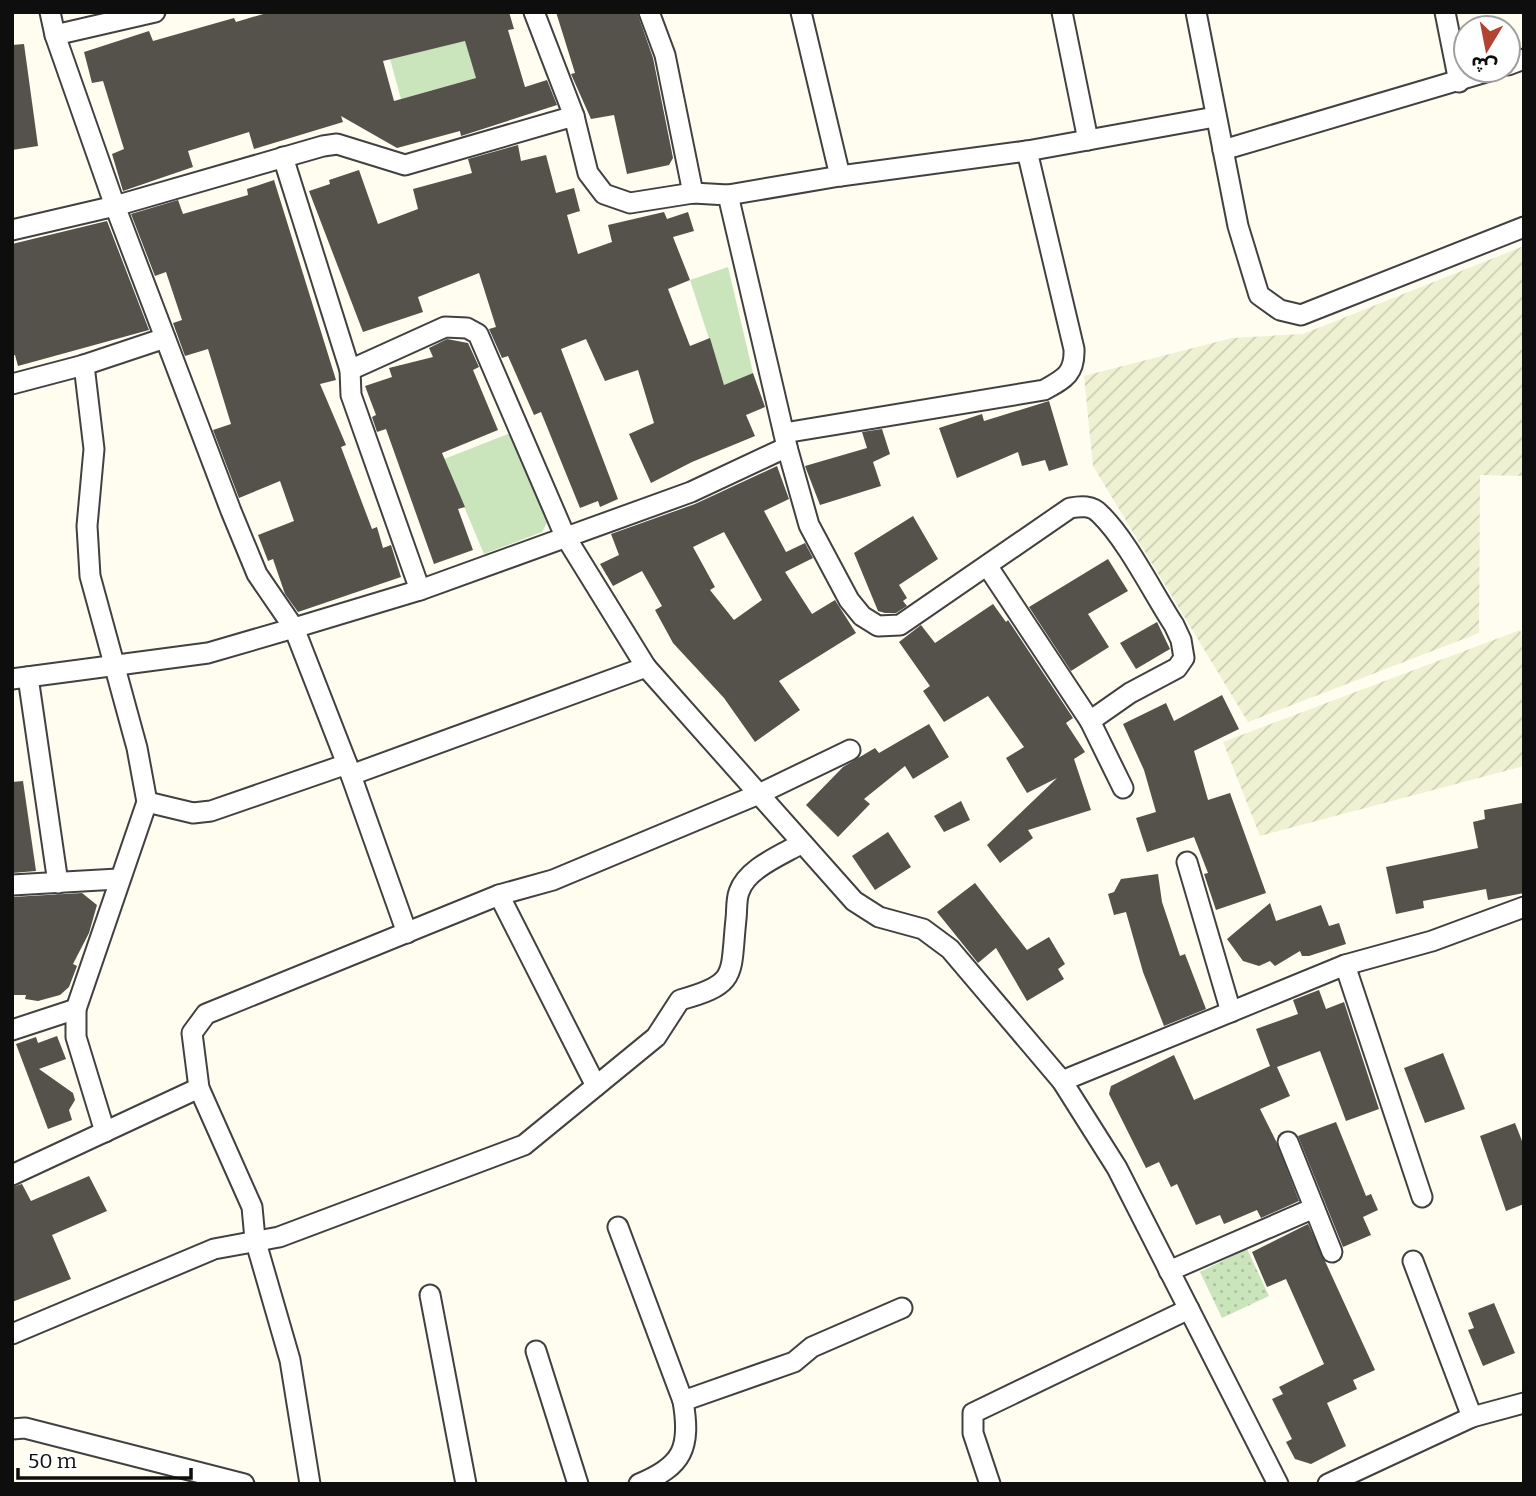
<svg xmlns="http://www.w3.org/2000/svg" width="1536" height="1496" viewBox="0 0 1536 1496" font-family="Bitter,'Noto Sans Arabic',serif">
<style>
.farmland{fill:url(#farmland-furrows)}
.grass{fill:url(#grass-dots)}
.garden{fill:#cae5bc}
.building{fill:#55514b;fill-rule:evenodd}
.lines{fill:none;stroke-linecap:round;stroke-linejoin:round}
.street-casing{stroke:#414141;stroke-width:23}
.street{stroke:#fff;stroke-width:19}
</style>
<defs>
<pattern id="farmland-furrows" width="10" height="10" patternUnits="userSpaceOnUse" patternTransform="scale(1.75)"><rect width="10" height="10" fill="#eff2d2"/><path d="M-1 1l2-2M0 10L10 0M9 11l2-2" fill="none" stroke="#ccceb3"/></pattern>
<pattern id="grass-dots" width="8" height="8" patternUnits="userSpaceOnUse" patternTransform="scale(1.75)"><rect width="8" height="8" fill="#cae5bc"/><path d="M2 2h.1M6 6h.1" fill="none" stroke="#acc3a0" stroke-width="1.8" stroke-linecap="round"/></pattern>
</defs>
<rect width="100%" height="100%" fill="#fefdf0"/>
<g class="farmland">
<polygon points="1524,246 1524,476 1480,475 1479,633 1248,722 1093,466 1084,376 1232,338 1303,334"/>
<polygon points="1520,630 1524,643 1524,766 1260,836 1223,742"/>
</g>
<polygon class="grass" points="1247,1249 1269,1296 1222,1318 1200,1272"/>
<g class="garden">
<polygon points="465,41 476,78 401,99 390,59"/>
<polygon points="728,267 753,373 724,385 690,280"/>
<polygon points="513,432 549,519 542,532 484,554 444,459"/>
</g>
<g class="building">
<path d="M270 12H509L514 29 508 30 525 87 547 80 557 105 461 136 460 131 397 148 341 116 343 122 254 149 249 132 188 151 193 167 123 191 112 154 124 149 103 81 92 83 84 52 149 31 153 41 234 18 236 22ZM465 41 476 78 394 101 383 61Z"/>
<polygon points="556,12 637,12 653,58 673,158 669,165 627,174 614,115 591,119 571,74 575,73"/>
<polygon points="24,44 38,146 12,150 12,45"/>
<polygon points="518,145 521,161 546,155 556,193 574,188 580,211 567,215 578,254 612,242 608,225 664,212 667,219 688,212 694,231 673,237 690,280 668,289 690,346 710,338 724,385 753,373 765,407 746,415 755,436 692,462 651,483 629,434 654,423 638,370 605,381 586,339 561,349 618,499 600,507 598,501 580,508 541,412 534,415 508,356 502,358 489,329 496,327 479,273 418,297 423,312 363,332 309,191 330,184 329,180 359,170 378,224 418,209 413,189 472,173 468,159"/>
<polygon points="274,180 336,380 320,384 346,445 341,447 372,529 377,527 383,548 391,545 401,577 298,612 285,594 273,559 268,561 258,535 294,521 280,481 239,498 213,430 231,424 208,349 185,356 173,323 182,320 166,272 155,276 131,214 178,200 183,214 248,195 247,189"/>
<polygon points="107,221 149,330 18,366 15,355 12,356 12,244"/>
<polygon points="447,339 468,343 479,367 473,370 498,430 442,453 465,507 458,509 473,550 434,564 386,429 377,432 372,417 376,415 365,386 392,377 389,368 433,357 429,348"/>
<polygon points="1049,401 1068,465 1049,471 1045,460 1022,466 1018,452 957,478 939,428 982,414 984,421"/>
<polygon points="882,429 890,454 873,462 881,486 820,505 805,466 867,448 862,432"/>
<path d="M777 466 789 499 764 511 786 552 805 543 813 558 785 572 812 614 835 600 856 633 779 681 800 710 755 742 724 698 673 643 655 610 662 606 642 571 613 586 600 564 619 555 611 534 695 504ZM724 532 762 600 734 620 710 590 715 587 693 547Z"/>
<polygon points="913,516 938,559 899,585 907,598 903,601 907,606 896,613 885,613 878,611 854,553"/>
<polygon points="1108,559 1128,591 1088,614 1109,647 1071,671 1029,607"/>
<polygon points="993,604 1006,622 1008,620 1073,718 1066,723 1085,752 1074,759 1091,810 1028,830 1033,838 1000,863 987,845 1057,778 1027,793 1006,758 1024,747 988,696 944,722 923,691 930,686 899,642 921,625 935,643"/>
<polygon points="1157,622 1170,649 1136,669 1120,643"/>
<polygon points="1222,695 1239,729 1194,751 1208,800 1230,793 1266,893 1216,910 1204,874 1208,873 1194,837 1147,852 1136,818 1156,812 1144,770 1123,724 1166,703 1174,721"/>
<polygon points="929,724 949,757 913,779 905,766 864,799 870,804 838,837 806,805 843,767 875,748 879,753"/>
<polygon points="23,781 36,871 12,873 12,782"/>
<polygon points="961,801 970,820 944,832 934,816"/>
<polygon points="1522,803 1524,893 1488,900 1486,889 1423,901 1424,908 1396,914 1386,867 1478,848 1473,822 1485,819 1484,810"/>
<polygon points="888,832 911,867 875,890 852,856"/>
<polygon points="1158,874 1162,902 1180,956 1185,954 1206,1009 1164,1026 1143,972 1126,912 1114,915 1108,894 1114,892 1121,879"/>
<polygon points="975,883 1027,950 1049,937 1065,964 1058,969 1064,979 1027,1001 996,948 978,963 937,912"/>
<polygon points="82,893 97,905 89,933 73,964 77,966 69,987 60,995 38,1001 25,999 26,995 12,995 12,897"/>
<polygon points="1270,903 1276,921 1321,905 1329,926 1339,923 1346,944 1309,956 1302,956 1300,951 1275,966 1270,961 1259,966 1243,961 1227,939"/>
<polygon points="1319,990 1326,1009 1344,1002 1379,1109 1346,1121 1320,1051 1277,1067 1290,1096 1260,1109 1276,1141 1299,1201 1261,1218 1257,1210 1224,1224 1220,1215 1196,1225 1177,1184 1171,1187 1159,1162 1146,1168 1109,1094 1111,1086 1174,1055 1194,1100 1270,1066 1256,1029 1298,1014 1293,1000"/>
<polygon points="57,1036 66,1059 39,1069 73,1093 75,1100 69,1110 72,1120 48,1129 16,1044 36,1037 38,1043"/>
<polygon points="1443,1053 1465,1109 1425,1123 1404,1068"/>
<polygon points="1336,1122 1366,1196 1371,1194 1378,1210 1363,1217 1371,1235 1343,1247 1298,1136"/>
<polygon points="1515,1123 1524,1146 1524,1204 1506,1211 1480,1136"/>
<polygon points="89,1176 107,1211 52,1235 71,1279 12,1302 12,1187 22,1184 31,1201"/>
<polygon points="1308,1224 1375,1370 1353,1380 1357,1389 1327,1403 1346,1446 1311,1464 1295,1459 1286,1442 1292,1439 1272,1399 1283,1394 1279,1387 1324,1364 1286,1279 1267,1287 1252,1252"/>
<polygon points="1494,1303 1515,1353 1483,1366 1468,1330 1474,1328 1468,1313"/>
</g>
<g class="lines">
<g class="street-casing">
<g id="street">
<polyline points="50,12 55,35 115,206 231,511 257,574 294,628 347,764 407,933"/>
<polyline points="534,12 574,116 588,173 604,194 630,203 693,193 728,195 840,176 1027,151 1215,117"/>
<polyline points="649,12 665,55 693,193"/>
<polyline points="801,12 840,176"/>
<polyline points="1062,12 1088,140"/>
<polyline points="1196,12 1238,226 1259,295 1280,310 1301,315 1524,227"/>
<polyline points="1445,12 1459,82"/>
<polyline points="55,35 155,12"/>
<polyline points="1508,65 1524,59"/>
<polyline points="1223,150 1493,70"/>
<polyline points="283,157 350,370 351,395 420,590"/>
<path d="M728 195 787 447 809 525 849 600 862 616 878 626 900 625 1070 508C1081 506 1092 505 1100 514 1127 540 1153 593 1174 625L1181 640 1184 658 1177 668 1130 693 1090 721 1123 788"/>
<polyline points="12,230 115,206 323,146 337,144 405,165 574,116"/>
<polyline points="84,365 94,449 87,526 90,576 137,748 147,802 76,1009 76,1037 105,1132"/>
<polyline points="350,370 445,327 467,328 478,334 565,536 646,667 854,901 879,917 923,929 950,949 1062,1081 1117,1168 1278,1484"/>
<polyline points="12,384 84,365 165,338"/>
<path d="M784 433 1044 390C1064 379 1075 374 1074 349L1027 151"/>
<polyline points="988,567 1090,721"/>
<polyline points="28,677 58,883"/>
<polyline points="12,679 208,653 294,628 420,590 691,492 787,447"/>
<polyline points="351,775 646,667"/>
<polyline points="147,802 193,813 211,811 347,764"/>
<polyline points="1187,862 1231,1012"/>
<polyline points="12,885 118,879"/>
<polyline points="499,895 596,1086"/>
<polyline points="1345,965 1422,1197"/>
<polyline points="12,1030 76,1009"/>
<polyline points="1062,1081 1345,965 1432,941 1524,907"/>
<polyline points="1288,1142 1332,1252"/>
<polyline points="12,1175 199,1088"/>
<path d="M618 1227 683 1401C691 1448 683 1466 639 1484"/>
<polyline points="1413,1261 1472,1417"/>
<polyline points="1169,1271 1314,1208"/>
<polyline points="430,1295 466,1484"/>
<path d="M12 1334 214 1249 279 1237 524 1145 656 1037 680 1000C739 984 730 975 736 919 737 911 736 900 739 892 747 868 782 855 802 843"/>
<polyline points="536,1351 578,1484"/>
<polyline points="683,1401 794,1362 812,1347 902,1308"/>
<polyline points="12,1429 25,1428 244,1484"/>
<polyline points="310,1484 290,1360 255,1239 252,1207 199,1088 192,1033 206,1014 499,895 553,880 759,794 850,750"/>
<polyline points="990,1484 973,1433 973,1413 1189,1309"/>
<polyline points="1328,1484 1472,1417 1524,1403"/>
</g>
</g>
<use href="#street" class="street"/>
</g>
<rect width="1536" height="1496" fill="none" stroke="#0e0e0e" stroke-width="28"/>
<g transform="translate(1487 49) rotate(190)"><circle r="33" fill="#ffffff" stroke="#9f9f9f" stroke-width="2"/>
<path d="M0-5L12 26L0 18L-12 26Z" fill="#b24231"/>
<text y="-10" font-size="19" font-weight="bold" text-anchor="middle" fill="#0e0e0e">ش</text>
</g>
<path d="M18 1468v10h173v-10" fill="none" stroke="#0e0e0e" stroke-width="3.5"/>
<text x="28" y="1468" font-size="21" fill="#0e0e0e" stroke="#ffffff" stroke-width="5" paint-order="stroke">50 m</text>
</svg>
